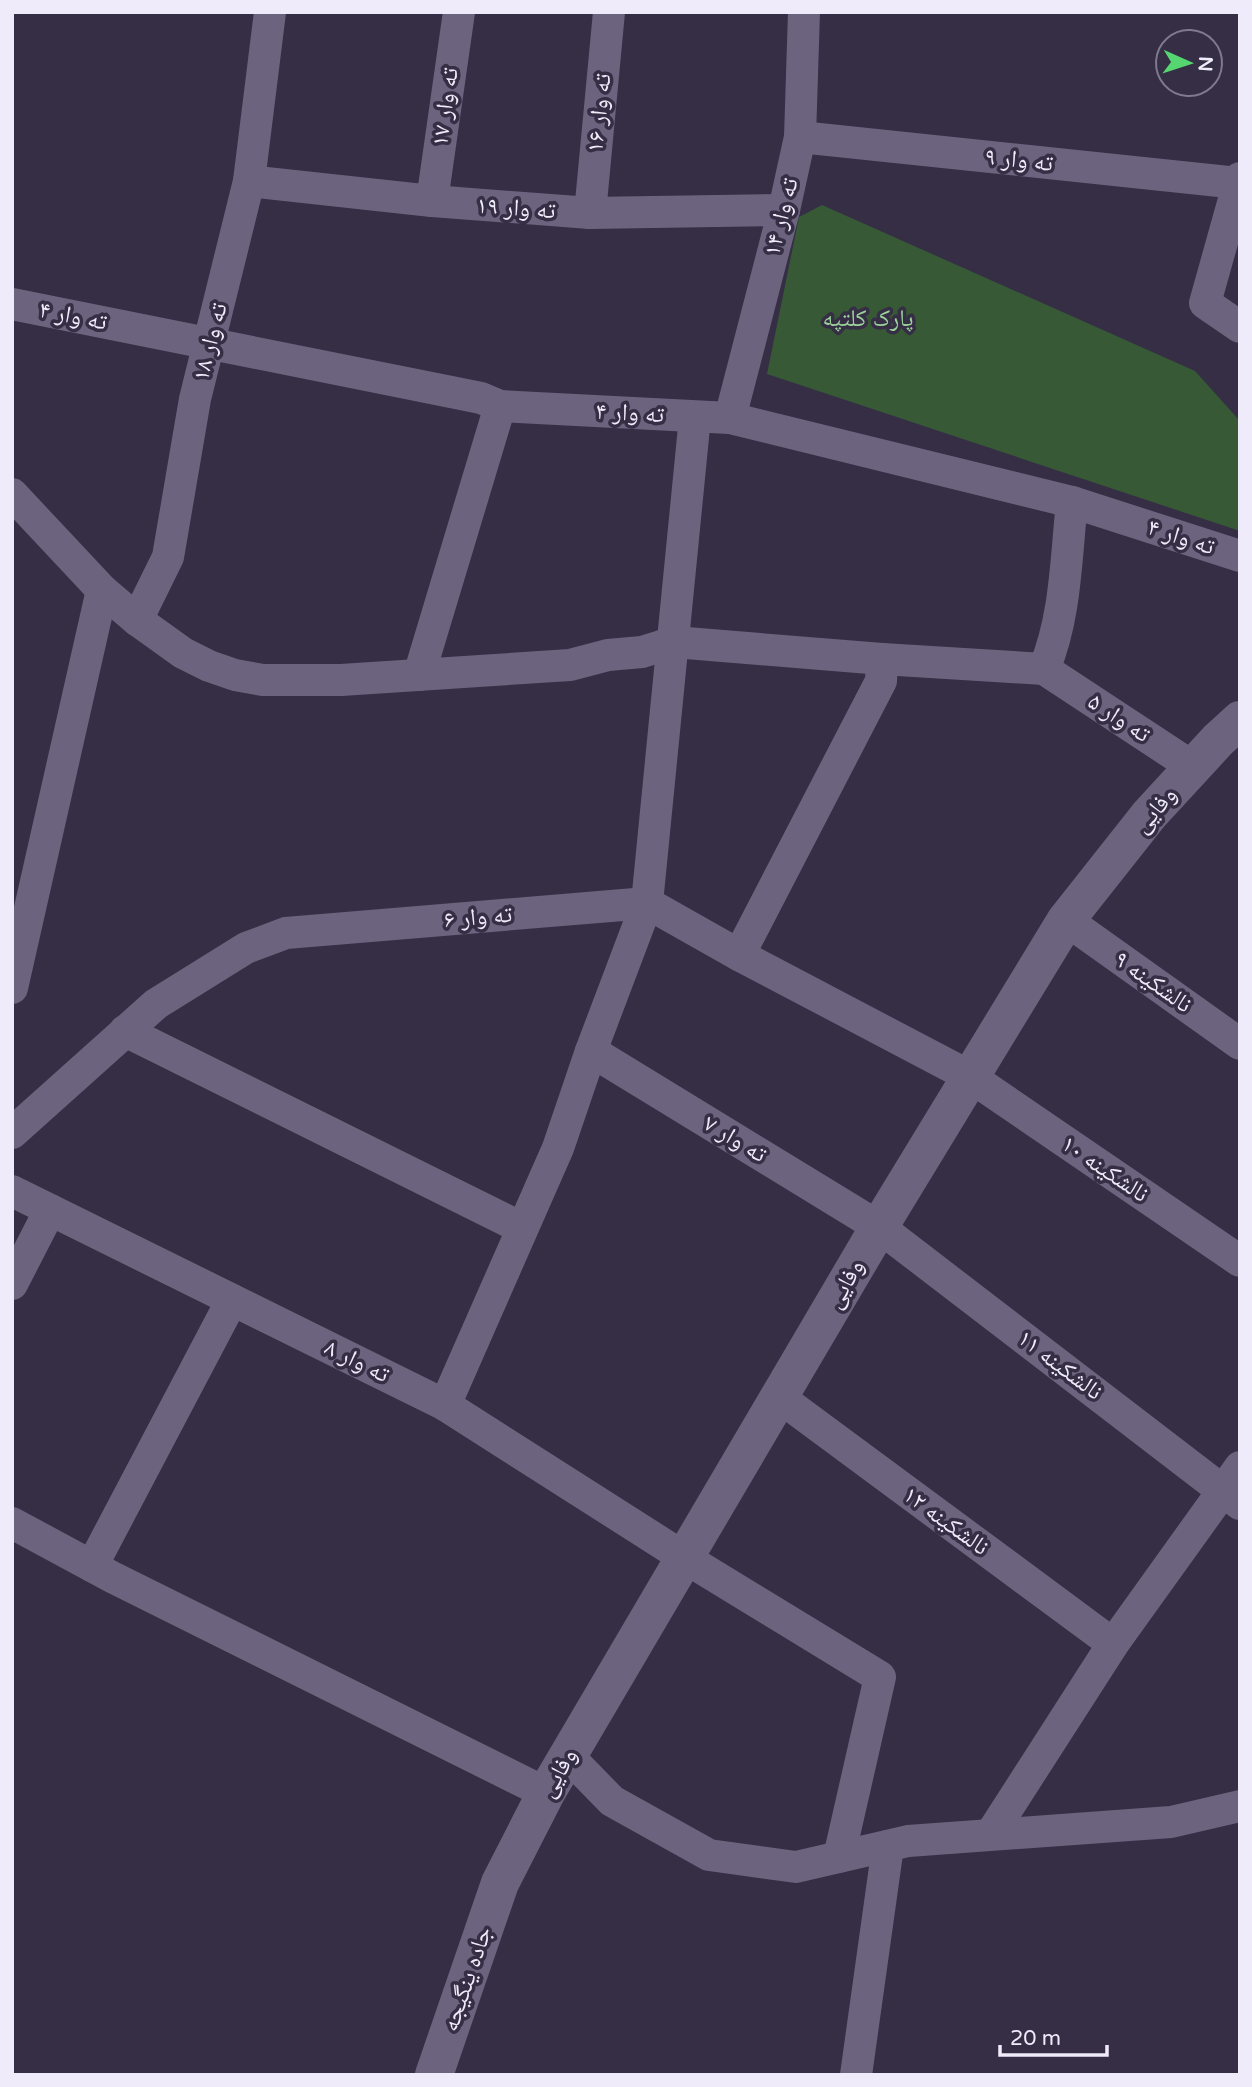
<svg xmlns="http://www.w3.org/2000/svg" width="1252" height="2087" viewBox="0 0 1252 2087" font-family="'Varela Round','Noto Naskh Arabic',sans-serif">
<style>
.green{fill:#375936}
.lines{fill:none;stroke-linecap:round;stroke-linejoin:round}
.street{stroke:#6c647e;stroke-width:32}
.secondary{stroke:#6c647e;stroke-width:38}
.labels{text-anchor:middle;dominant-baseline:central;stroke-width:7;stroke-linejoin:round;paint-order:stroke}
.street-label{font-size:24px;fill:#efebfa;stroke:#352e45}
.park-label{font-size:24px;fill:#9bd399;stroke:#352e45}
</style>
<rect width="100%" height="100%" fill="#352e45"/>
<polygon class="green" points="822,205 1195,371 1240,421 1240,531 767,374 799,217"/>
<g class="lines">
<g class="street">
<polyline points="800,137 1238,183"/>
<polyline points="1240,178 1205,303 1240,327"/>
<polyline points="249,181 432,201 590,213 784,210"/>
<polyline points="432,201 459,12"/>
<polyline points="590,213 609,12"/>
<polyline points="12,304 481,398 500,406 730,418 1072,502 1240,556"/>
<polyline points="730,418 784,210 800,137 804,12"/>
<polyline points="12,494 102,590 137,620 168,557 195,399 249,181 270,12"/>
<polyline points="137,620 183,653 209,666 235,675 263,680 341,680 570,665 608,655 642,652 674,642 882,659 881,681 739,955"/>
<path d="M882 659 1044 669C1066 617 1066 557 1072 502"/>
<polyline points="1044,669 1193,767"/>
<polyline points="419,675 500,406"/>
<polyline points="1066,920 1240,1044"/>
<polyline points="12,988 102,590"/>
<polyline points="125,1031 522,1228"/>
<polyline points="591,1051 879,1227 1240,1504"/>
<polyline points="12,1133 156,1004 246,948 286,933 647,903 739,955 969,1076 1240,1261"/>
<polyline points="12,1191 445,1405 685,1558 880,1677 839,1857"/>
<polyline points="12,1284 50,1210"/>
<polyline points="779,1397 1113,1644"/>
<polyline points="445,1405 558,1148 591,1051 647,903 695,417"/>
<polyline points="12,1523 112,1577 546,1793"/>
<polyline points="92,1566 232,1300"/>
<polyline points="568,1756 612,1801 709,1855 796,1867 908,1841 1171,1822 1240,1806"/>
<polyline points="991,1834 1113,1644 1240,1467"/>
<polyline points="856,2075 888,1846"/>
</g>
<polyline class="secondary" points="434,2075 500,1883 546,1793 879,1227 1066,920 1149,815 1218,740 1240,720"/>
</g>
<g class="labels">
<g class="street-label">
<text transform="translate(445 107) rotate(-82)">ته وار ۱۷</text>
<text transform="translate(599 113) rotate(-84)">ته وار ۱۶</text>
<text transform="translate(1019 160) rotate(6)">ته وار ۹</text>
<text transform="translate(516 208) rotate(4)">ته وار ۱۹</text>
<text transform="translate(781 217) rotate(-76)">ته وار ۱۴</text>
<text transform="translate(73 316) rotate(11)">ته وار ۴</text>
<text transform="translate(210 342) rotate(-76)">ته وار ۱۸</text>
<text transform="translate(630 413) rotate(3)">ته وار ۴</text>
<text transform="translate(1181 537) rotate(18)">ته وار ۴</text>
<text transform="translate(1119 718) rotate(33)">ته وار ۵</text>
<text transform="translate(1155 810) rotate(-49)">وفایی</text>
<text transform="translate(478 917) rotate(-5)">ته وار ۶</text>
<text transform="translate(1153 982) rotate(35)">نالشکینه ۹</text>
<text transform="translate(735 1139) rotate(31)">ته وار ۷</text>
<text transform="translate(1105 1169) rotate(34)">نالشکینه ۱۰</text>
<text transform="translate(845 1284) rotate(-60)">وفایی</text>
<text transform="translate(357 1361) rotate(26)">ته وار ۸</text>
<text transform="translate(1060 1365) rotate(37)">نالشکینه ۱۱</text>
<text transform="translate(946 1521) rotate(36)">نالشکینه ۱۲</text>
<text transform="translate(558 1773) rotate(-60)">وفایی</text>
<text transform="translate(467 1979) rotate(-71)">جاده ینگیجه</text>
</g>
<g class="park-label">
<text x="868" y="318">پارک کلتپه</text>
</g>
</g>
<rect width="1252" height="2087" fill="none" stroke="#efebfa" stroke-width="28"/>
<g transform="translate(1189 63) rotate(93)"><circle r="33" fill="#352e45" stroke="#7f7a8d" stroke-width="2"/>
<path d="M0-5L12 26L0 18L-12 26Z" fill="#56d671"/>
<text y="-10" font-size="19" font-weight="bold" text-anchor="middle" fill="#efebfa">N</text>
</g>
<path d="M1000 2045v10h107v-10" fill="none" stroke="#efebfa" stroke-width="3.5"/>
<text x="1010" y="2045" font-size="21" fill="#efebfa" stroke="#352e45" stroke-width="5" paint-order="stroke">20 m</text>
</svg>
